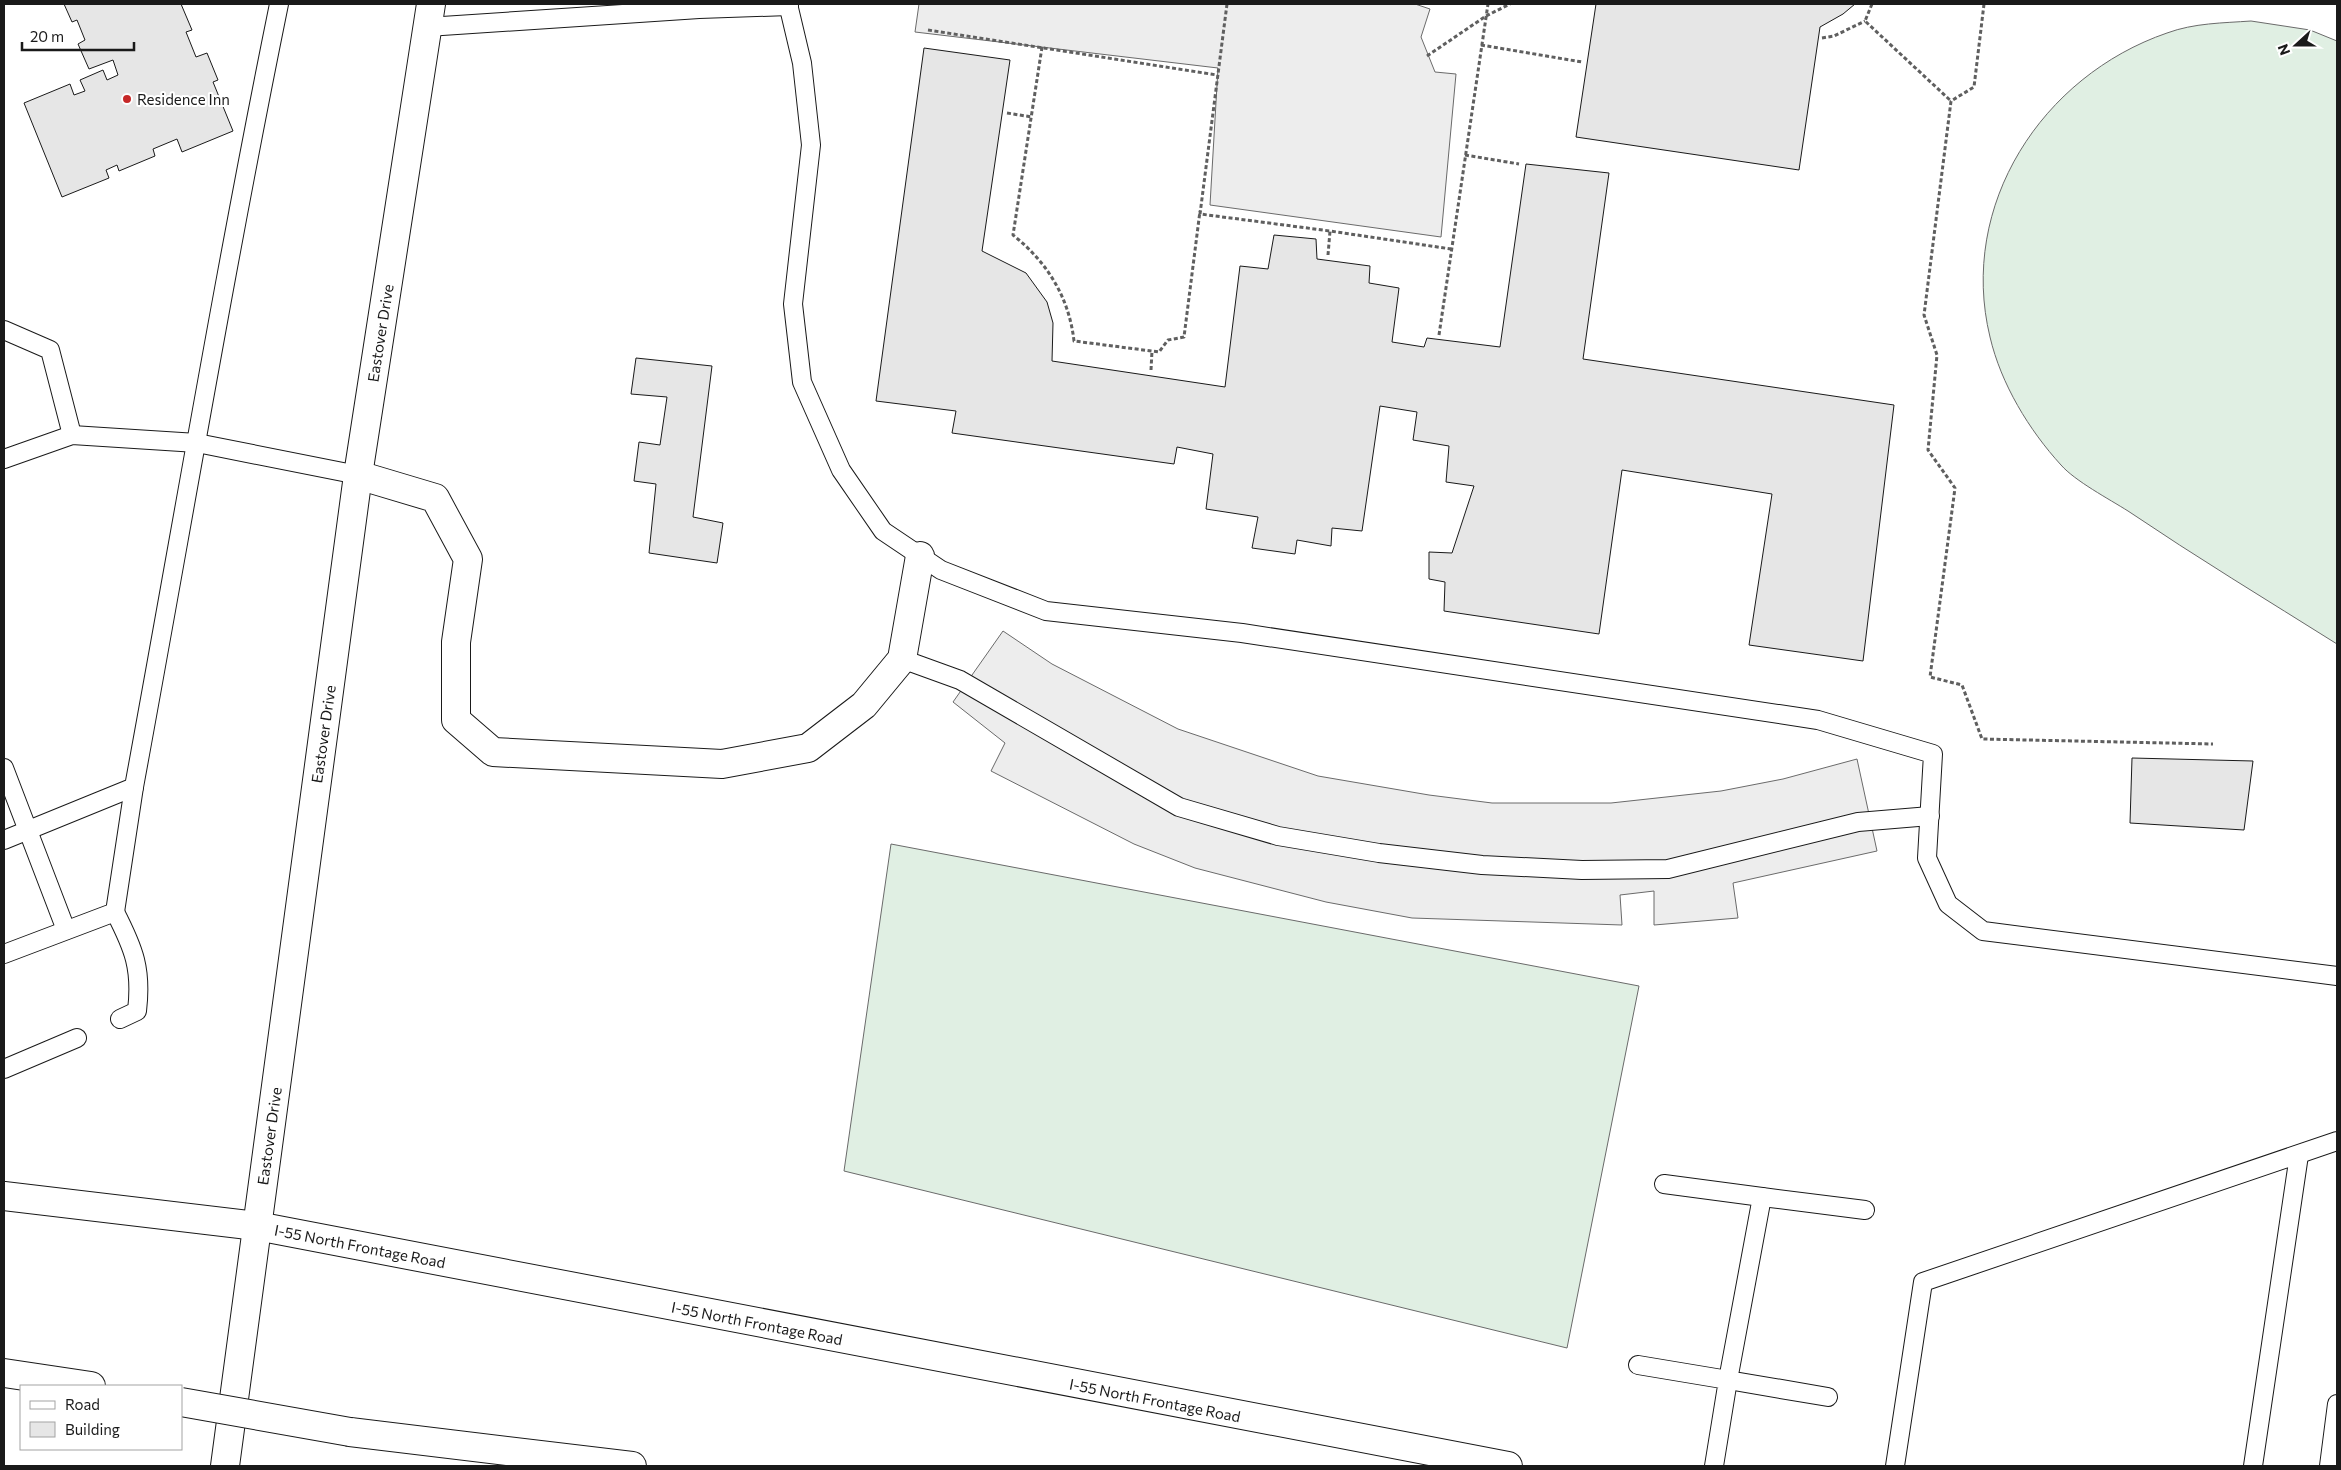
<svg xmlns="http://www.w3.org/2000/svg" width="2341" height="1470" viewBox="0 0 2341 1470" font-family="Commissioner,sans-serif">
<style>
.grass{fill:#e0efe3;stroke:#6a6a6a}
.parking{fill:#ededed;stroke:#6a6a6a}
.building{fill:#e6e6e6;stroke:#1a1a1a}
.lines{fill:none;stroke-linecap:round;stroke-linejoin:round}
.lane-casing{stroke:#1a1a1a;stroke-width:20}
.street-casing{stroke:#1a1a1a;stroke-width:30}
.secondary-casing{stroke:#1a1a1a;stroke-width:30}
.highway-casing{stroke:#1a1a1a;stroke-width:30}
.path{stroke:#5f5f5f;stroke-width:3;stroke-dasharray:4 2.5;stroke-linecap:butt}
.lane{stroke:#fff;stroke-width:18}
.street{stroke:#fff;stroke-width:28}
.secondary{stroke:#fff;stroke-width:28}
.highway{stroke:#fff;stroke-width:28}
.highway-bridge-casing{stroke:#1a1a1a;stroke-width:30;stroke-linecap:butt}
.highway-bridge{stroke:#fff;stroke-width:28}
.poi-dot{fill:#c62828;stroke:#fff;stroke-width:2}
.labels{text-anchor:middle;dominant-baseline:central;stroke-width:4;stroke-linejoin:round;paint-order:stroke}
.poi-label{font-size:15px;fill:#1a1a1a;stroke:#fff;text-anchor:start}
.street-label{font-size:15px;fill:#1a1a1a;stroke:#fff}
</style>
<rect width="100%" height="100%" fill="#fff"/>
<g class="grass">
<path d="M2251 21 2310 30 2337 41V644C2267 600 2196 557 2128 511 2109 499 2075 481 2061 465 2029 430 2001 384 1990 337 1958 205 2042 76 2167 33 2194 23 2223 23 2251 21Z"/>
<polygon points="891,844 1639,986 1567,1348 844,1171"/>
</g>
<g class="parking">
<polygon points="919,4 1415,4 1430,9 1421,37 1435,72 1456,74 1441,237 1210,205 1218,68 915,32"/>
<polygon points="1003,631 1052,664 1178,729 1318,776 1429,795 1492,803 1611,803 1721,791 1783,779 1857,759 1877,851 1733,883 1738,918 1654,925 1654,891 1620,895 1622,925 1412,918 1326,902 1195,868 1134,844 991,771 1005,743 953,702"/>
</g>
<g class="building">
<polygon points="64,4 181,4 192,30 186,32 196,57 207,53 218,80 213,82 233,131 182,152 177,139 153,149 155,156 119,171 117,165 106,170 109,178 62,197 24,103 70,84 74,95 85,91 80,80 103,70 107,80 118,75 113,60 89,69 78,44 85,40 77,20 72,22"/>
<polygon points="1596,4 1855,4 1843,14 1820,27 1799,170 1576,137"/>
<polygon points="924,48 1010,60 982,251 1026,273 1047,302 1053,323 1052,361 1225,387 1240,266 1268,269 1274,235 1316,239 1317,259 1370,266 1369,283 1399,288 1392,342 1424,347 1427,338 1500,347 1526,164 1609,173 1583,359 1894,405 1863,661 1749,645 1772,494 1622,470 1599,634 1444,611 1445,582 1429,579 1429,552 1452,553 1474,486 1446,482 1449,446 1413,440 1417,412 1380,406 1362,531 1332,528 1331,546 1297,540 1295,554 1252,548 1258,517 1206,509 1213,454 1177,447 1174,464 952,433 956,411 876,401"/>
<polygon points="636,358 712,366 693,517 723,523 717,563 649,553 656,484 634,481 639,442 660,445 667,397 631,394"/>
<polygon points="2132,758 2253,761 2244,830 2130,823"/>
</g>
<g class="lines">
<g class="lane-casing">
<g id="lane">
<polyline points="788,4 802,63 811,145 793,304 802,382 841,470 883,531 941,570 1046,611 1242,633 1818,720 1933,754 1927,858 1948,904 1983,931 2337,976"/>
<polyline points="427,27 699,9 789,6"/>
<polyline points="4,330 50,350 72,435"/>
<polyline points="4,459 72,435 197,443 358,475"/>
<polyline points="902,659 960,680 1179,807 1278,836 1379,853 1482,865 1582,870 1668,869 1858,822 1930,816"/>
<polyline points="4,768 66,930"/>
<path d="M4 840 134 787C182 526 226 264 279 4"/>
<path d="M115 912C134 949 142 969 137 1011L120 1019"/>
<polyline points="4,954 115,912 134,787"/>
<polyline points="4,1069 77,1038"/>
<polyline points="1664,1184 1762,1197 1728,1380 1828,1397"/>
<polyline points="1762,1197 1865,1210"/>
<polyline points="1638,1365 1728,1380 1714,1466"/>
<polyline points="1895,1466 1923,1282 2337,1141"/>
<polyline points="2253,1466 2299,1155"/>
<polyline points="2329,1466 2337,1404"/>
</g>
</g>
<g class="street-casing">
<g id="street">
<polyline points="358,475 435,498 468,559 456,642 456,720 493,752 722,764 808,748 864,705 902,659 920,556"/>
<polyline points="225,1466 358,475 431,4"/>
</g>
</g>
<g class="secondary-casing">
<polyline id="secondary" points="4,1196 257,1226 1508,1466"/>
</g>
<g class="highway-casing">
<g id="highway">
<polyline points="4,1373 91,1386"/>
<polyline points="350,1432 632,1466"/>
</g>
</g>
<g class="path">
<polyline points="1227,4 1200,214 1330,231"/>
<polyline points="1872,4 1865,21 1951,101"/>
<polyline points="1984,4 1974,87 1951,101 1924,315 1937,355 1928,450 1955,488 1930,677 1962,685 1982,739 2213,744"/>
<polyline points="928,30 1217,75"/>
<polyline points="1822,38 1834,36 1865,21"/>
<polyline points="1481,45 1582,62"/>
<path d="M1042 47 1013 235C1047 262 1069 297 1074 341L1159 352 1168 340 1184 337 1200 211"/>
<polyline points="1427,56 1486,16 1510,4"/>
<polyline points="1007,113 1032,117"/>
<polyline points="1465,155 1519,164"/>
<polyline points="1328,255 1330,231 1451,249"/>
<polyline points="1439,335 1488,4"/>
<polyline points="1151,370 1152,351"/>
</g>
<use href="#lane" class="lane"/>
<use href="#street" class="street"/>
<use href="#secondary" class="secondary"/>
<use href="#highway" class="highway"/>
<g class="highway-bridge-casing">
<polyline id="highway-bridge" points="181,1402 350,1432"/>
</g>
<use href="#highway-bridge" class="highway-bridge"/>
</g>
<circle class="poi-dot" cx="127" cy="99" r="5"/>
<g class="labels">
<g class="poi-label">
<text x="137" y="99">Residence Inn</text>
</g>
<g class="street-label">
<text transform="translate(380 333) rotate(-81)">Eastover Drive</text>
<text transform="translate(323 734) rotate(-82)">Eastover Drive</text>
<text transform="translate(269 1136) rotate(-82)">Eastover Drive</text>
<text transform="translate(360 1246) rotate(11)">I-55 North Frontage Road</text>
<text transform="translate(757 1323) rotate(11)">I-55 North Frontage Road</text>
<text transform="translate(1155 1400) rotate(11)">I-55 North Frontage Road</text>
</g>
</g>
<rect width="2341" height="1470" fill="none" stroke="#1a1a1a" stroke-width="10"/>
<rect x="20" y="1385" width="162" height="65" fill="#ffffff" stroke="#a3a3a3"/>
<rect x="30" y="1401" width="25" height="8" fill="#ffffff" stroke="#a3a3a3"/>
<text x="65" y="1410" font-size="15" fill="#1a1a1a">Road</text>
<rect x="30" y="1422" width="25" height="15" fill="#e6e6e6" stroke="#a3a3a3"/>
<text x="65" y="1435" font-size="15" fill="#1a1a1a">Building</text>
<g transform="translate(2296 45) rotate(249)" stroke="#ffffff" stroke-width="4" paint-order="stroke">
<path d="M0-4L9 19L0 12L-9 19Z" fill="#1a1a1a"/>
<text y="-8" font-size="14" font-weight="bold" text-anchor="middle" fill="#1a1a1a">N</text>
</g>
<path d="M22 42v8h112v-8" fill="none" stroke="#1a1a1a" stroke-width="2.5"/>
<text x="30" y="42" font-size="15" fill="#1a1a1a" stroke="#ffffff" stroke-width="4" paint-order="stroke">20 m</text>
</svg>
